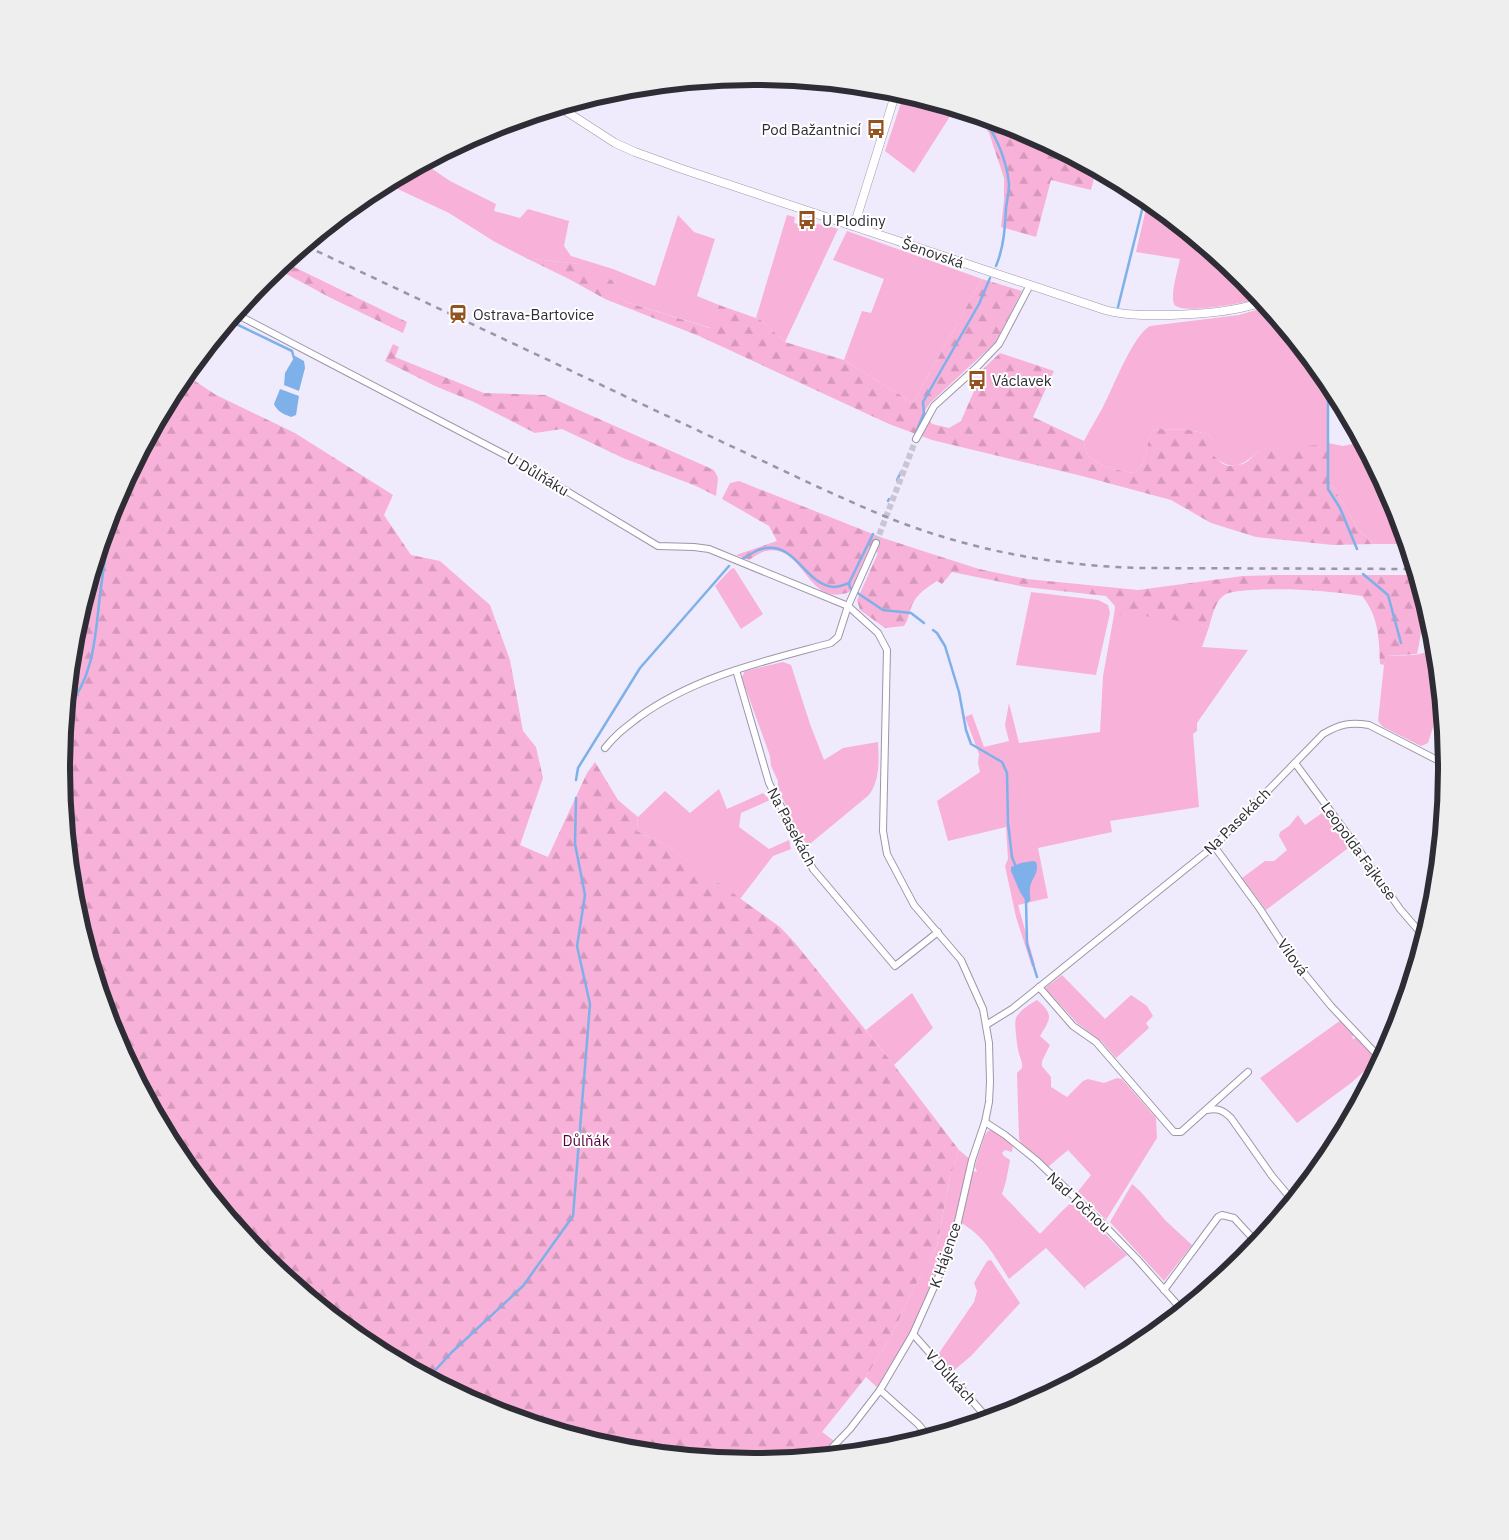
<svg xmlns="http://www.w3.org/2000/svg" width="1509" height="1540" viewBox="0 0 1509 1540" font-family="'IBM Plex Sans',sans-serif">
<style>
.green{fill:#f8b1d8}
.forest{fill:url(#forest-firs)}
.water{fill:#7eb0e9}
.lines{fill:none;stroke-linecap:round;stroke-linejoin:round}
.stream{stroke:#7eb0e9;stroke-width:2.5}
.minor-tunnel{stroke:#c9c5d4;stroke-width:6;stroke-dasharray:6 3;stroke-linecap:butt}
.minor-casing{stroke:#9c96aa;stroke-width:8}
.tertiary-casing{stroke:#9c96aa;stroke-width:9}
.minor{stroke:#fff;stroke-width:6}
.tertiary{stroke:#fff;stroke-width:8}
.rail{stroke:#9995a2;stroke-width:2.5;stroke-dasharray:6 6;stroke-linecap:butt}
.labels{text-anchor:middle;dominant-baseline:central;stroke-width:4;stroke-linejoin:round;paint-order:stroke}
.poi-label{font-size:15px;fill:#2e2c34;stroke:#fff;text-anchor:start}
.street-label{font-size:15px;fill:#2e2c34;stroke:#fff}
.park-label{font-size:15px;fill:#56003c;stroke:#fff}
.rim{fill:none;stroke:#2e2c34;stroke-width:6}
</style>
<defs>
<pattern id="forest-firs" width="22" height="20" patternUnits="userSpaceOnUse" patternTransform="scale(1.25)"><rect width="22" height="20" fill="#f8b1d8"/><path d="M5 1l3.5 6h-7zM16 11l3.5 6h-7z" fill="#d598ba"/></pattern>
</defs>
<rect width="100%" height="100%" fill="#f0ebfc"/>
<g class="green">
<polygon points="904,94 954,110 914,173 885,151"/>
<polygon points="425,164 450,181 496,204 494,211 520,218 528,209 569,221 564,246 571,256 613,269 655,286 678,215 694,232 715,239 697,296 719,305 711,328 626,302 579,264 526,258 495,242 449,213 387,184"/>
<path d="M1148 200 1245 280 1260 299C1247 302 1180 316 1174 304 1170 295 1178 269 1180 259L1136 252Z"/>
<path d="M787 215 795 217 794 223 805 226 806 221C817 225 827 225 838 229L785 342 761 320 756 318Z"/>
<polygon points="847,231 982,279 913,403 844,360 862,311 871,313 884,279 833,260"/>
<path d="M1267 307 1331 385 1335 393 1328 388V443L1343 446 1362 442 1395 505 1398 515 1394 539 1406 540V544H1374L1358 529 1330 482 1258 451C1242 467 1230 472 1213 455V440L1208 434 1189 430 1159 429 1152 431C1146 445 1147 464 1134 473 1120 471 1094 466 1087 453 1085 449 1084 445 1084 441 1090 429 1097 418 1103 407 1113 388 1133 335 1150 326L1239 315Z"/>
<polygon points="734,568 763,614 741,629 715,586 731,569"/>
<polygon points="1031,592 1098,600 1108,605 1110,613 1096,675 1016,665"/>
<polygon points="1137,614 1183,621 1209,627 1202,647 1248,650 1197,723 1197,731 1193,734 1199,807 1110,821 1112,832 1038,848 1048,898 1018,905 1035,965 1032,967 1016,917 1005,866 1008,859 1006,827 948,841 937,801 980,772 978,763 979,754 965,717 972,714 984,747 1009,741 1005,725 1009,703 1019,743 1100,732 1103,676 1114,615"/>
<polygon points="1436,650 1439,683 1437,684 1433,727 1428,743 1421,746 1383,727 1378,721 1384,665 1386,656 1415,655"/>
<path d="M783 662 791 665 810 724 824 760 843 748 878 742C879 760 880 780 869 795L811 843H807L803 841 778 789V781L771 766 770 756 743 681 742 677 745 671Z"/>
<polygon points="719,789 727,809 763,793 770,800 741,813 739,827 769,849 789,840 791,849 773,856 740,899 667,846 637,831 638,817 665,791 690,813"/>
<polygon points="1325,811 1351,846 1266,910 1242,878 1265,861 1274,861 1287,850 1279,836 1280,832 1289,826 1298,815 1305,825"/>
<polygon points="1062,975 1105,1019 1131,995 1147,1006 1153,1016 1146,1023 1149,1028 1116,1058 1101,1041 1078,1024 1045,988"/>
<polygon points="912,993 933,1028 894,1065 866,1030"/>
<path d="M1037 1000C1055 1015 1050 1019 1040 1036L1050 1045 1042 1061V1066L1051 1077V1087L1067 1097 1083 1081 1088 1079 1104 1083 1117 1078 1122 1079 1156 1118 1157 1138 1106 1220 1083 1196 1080 1199 1076 1194 1091 1175 1068 1150 1048 1167 1022 1144 1019 1139 1017 1073 1022 1068C1023 1062 1019 1056 1018 1049 1017 1044 1014 1023 1016 1018 1020 1010 1030 1004 1037 1000Z"/>
<polygon points="1341,1020 1354,1034 1352,1038 1354,1039 1356,1037 1377,1060 1351,1083 1297,1123 1260,1078"/>
<path d="M990 1130 998 1133 1013 1145 1012 1152 1005 1150 1002 1153 1004 1156 1010 1160 1006 1181 1002 1194 1040 1234 1062 1211 1072 1202 1127 1255 1085 1287 1086 1290 1046 1248 1009 1279C994 1255 985 1237 960 1222L973 1171 977 1172 975 1167 976 1162 985 1135 988 1131Z"/>
<polygon points="959,1150 972,1161 962,1203 935,1287 880,1390 866,1377 892,1334 917,1282 937,1246 950,1177"/>
<polygon points="1132,1184 1141,1192 1166,1221 1192,1245 1164,1281 1110,1222"/>
<polygon points="991,1260 1020,1303 971,1356 952,1372 937,1356 974,1302 977,1291 974,1283 987,1261"/>
<polygon points="918,1428 928,1438 908,1444"/>
<polygon points="822,1432 837,1443 826,1456 797,1459"/>
</g>
<g class="forest">
<polygon points="968,114 1020,130 1096,171 1091,190 1051,180 1036,237 1001,227 1004,200 1004,178 989,133 983,124"/>
<path d="M526 258 579 264 613 281 616 293 626 302 710 328 719 305 756 318 761 320 785 342 844 360 913 403 982 279 1022 291 996 342 930 403 924 412 932 424 949 428 961 421 984 368 1000 353 1054 371 1033 417 1084 441C1084 445 1085 449 1087 453 1094 466 1120 471 1134 473 1147 464 1146 444 1152 431L1159 429 1189 430 1208 434 1213 440V455L1223 464 1229 466 1243 464 1248 461 1258 451 1328 444 1330 482 1358 529 1374 544 1333 545 1256 537 1211 523 1171 500 1082 476 932 440 889 424 699 336 605 299 569 279Z"/>
<polygon points="287,261 294,267 407,322 403,333 329,297 277,269"/>
<polygon points="393,344 399,347 395,357 484,393 545,395 714,470 718,478 716,496 696,486 623,458 562,429 535,433 474,402 435,386 385,361"/>
<polygon points="186,375 216,395 295,433 393,495 384,515 411,555 440,561 490,605 510,660 523,731 536,747 543,778 520,845 548,857 587,773 595,762 618,800 638,817 637,831 667,846 780,927 795,943 894,1065 959,1150 950,1177 937,1246 917,1282 892,1334 866,1377 822,1432 797,1459 754,1463 748,1460 745,1462 619,1450 489,1410 369,1346 264,1260 178,1155 114,1035 75,905 61,770 75,634 114,504 178,385"/>
<path d="M739 481 883 538 926 552 979 569 1027 579 1138 590 1243 576 1278 575H1416L1425 605 1424 618 1417 654 1386 656 1384 665 1380 664C1379 640 1379 616 1362 596 1323 590 1289 588 1250 590 1242 591 1229 591 1223 596 1215 602 1212 617 1209 627 1177 620 1146 614 1114 615L1115 606 1106 596 1025 587 952 572 942 584 937 581C928 587 918 593 913 603 909 611 909 619 904 626L885 628 860 610 857 600 878 553 869 549 853 590C850 591 846 594 842 594 807 602 802 543 766 551 760 552 754 557 749 560L736 555 777 541 769 526 722 499 730 483Z"/>
</g>
<g class="water">
<polygon points="295,356 304,361 305,368 299,391 284,385 285,373"/>
<path d="M280 389 299 396 296 415 291 417C283 414 277 411 274 404Z"/>
<path d="M1033 861 1036 862C1040 873 1031 878 1030 888 1029 893 1031 896 1030 901L1027 903 1020 892 1011 871V867L1021 863Z"/>
</g>
<g class="lines">
<g class="stream">
<path d="M980 117C996 131 1007 163 1009 184 1009 192 1007 200 1006 208 1005 227 1004 247 996 266"/>
<polyline points="1118,307 1145,198"/>
<polyline points="230,321 292,351 294,358"/>
<polyline points="1328,381 1328,489 1340,508 1357,549"/>
<polyline points="916,432 924,413 923,402 979,304 990,278"/>
<polyline points="897,480 901,472"/>
<polyline points="888,501 889,499"/>
<path d="M740 560C746 557 752 553 758 550 796 537 802 584 834 587 839 587 844 585 849 583L873 534"/>
<polyline points="1363,574 1388,595 1401,643"/>
<polyline points="849,583 850,588 883,610 911,613 924,623"/>
<polyline points="933,630 937,633 945,646 959,692 966,730 971,744 1002,762 1007,773 1008,823 1012,857 1016,867"/>
<path d="M67 708C98 672 95 624 102 580 105 554 111 528 116 501"/>
<polyline points="576,780 578,768 640,668 729,566"/>
<polyline points="1026,900 1027,944 1037,977"/>
<polyline points="428,1378 452,1352 523,1286 573,1216 590,1004 577,946 585,895 575,844 576,798"/>
</g>
<polyline class="minor-tunnel" points="876,543 916,439"/>
<g class="minor-casing">
<g id="minor">
<polyline points="236,314 515,460 658,546 694,547 709,549 848,606 878,633 887,650 883,831 887,854 914,905 961,960 983,1009 989,1043 990,1082 989,1102 985,1122 972,1160 957,1226 946,1260 913,1334 880,1390 850,1429 824,1456"/>
<polyline points="916,439 934,406 976,368 999,344 1030,285"/>
<polyline points="736,670 769,783 813,869 895,966 938,932"/>
<path d="M605 748C616 734 625 728 639 717 696 676 765 661 831 643L838 637 848 606 876 543"/>
<polyline points="1295,763 1357,847 1400,909 1425,938"/>
<polyline points="1214,846 1260,909 1294,961 1331,1006 1382,1060"/>
<polyline points="1039,987 1073,1026 1096,1042 1174,1132 1181,1132 1248,1072"/>
<path d="M986 1025 1012 1009 1214 846 1323 734C1340 724 1350 722 1369 725L1447 765"/>
<path d="M1207 1110C1218 1108 1223 1110 1231 1118L1272 1176 1293 1201"/>
<polyline points="985,1122 1005,1135 1036,1160 1103,1224 1137,1259 1183,1311"/>
<polyline points="1164,1290 1218,1217 1222,1215 1234,1218 1258,1244"/>
<polyline points="913,1334 989,1420"/>
<polyline points="880,1390 918,1424 930,1438"/>
</g>
</g>
<g class="tertiary-casing">
<g id="tertiary">
<path d="M561 108 615 143 635 152 682 169 1105 310C1127 316 1148 315 1171 315 1202 314 1233 312 1263 302"/>
<polyline points="854,226 896,92"/>
</g>
</g>
<use href="#minor" class="minor"/>
<use href="#tertiary" class="tertiary"/>
<path class="rail" d="M306 246 818 487C850 501 881 516 913 527 986 553 1063 566 1141 568L1415 569"/>
</g>
<defs>
<g id="bus-bare" transform="scale(1.5)"><path d="M-5-6H5V4H4V6H2V4H-2V6H-4V4H-5ZM-3.5-4V0h7V-4ZM-3.5 1.2v1.5H-2V1.2ZM2 1.2v1.5H3.5V1.2Z" fill="#93521e" stroke="#fff" stroke-width="2.5" paint-order="stroke"/></g>
<g id="station-bare" transform="scale(1.5)"><path d="M-3-6H3Q5-6 5-4V2Q5 4 3 4L4.5 6H3L1.5 4h-3L-3 6H-4.5L-3 4Q-5 4-5 2V-4Q-5-6-3-6ZM-3.5-4v3h7v-3ZM-3.5 1v1.5H-2V1ZM2 1v1.5H3.5V1Z" fill="#93521e" stroke="#fff" stroke-width="2.5" paint-order="stroke"/></g>
</defs>
<g fill-rule="evenodd">
<use href="#bus-bare" x="876" y="129"/>
<use href="#bus-bare" x="807" y="220"/>
<use href="#station-bare" x="458" y="314"/>
<use href="#bus-bare" x="977" y="380"/>
</g>
<g class="labels">
<g class="poi-label">
<text x="861" y="129" text-anchor="end">Pod Bažantnicí</text>
<text x="822" y="220">U Plodiny</text>
<text x="473" y="314">Ostrava-Bartovice</text>
<text x="992" y="380">Václavek</text>
</g>
<g class="street-label">
<text transform="translate(933 253) rotate(19)">Šenovská</text>
<text transform="translate(538 474) rotate(31)">U Důlňáku</text>
<text transform="translate(1237 821) rotate(-45)">Na Pasekách</text>
<text transform="translate(792 827) rotate(62)">Na Pasekách</text>
<text transform="translate(1359 851) rotate(54)">Leopolda Fajkuse</text>
<text transform="translate(1293 957) rotate(54)">Vilová</text>
<text transform="translate(1079 1202) rotate(43)">Nad Točnou</text>
<text transform="translate(945 1255) rotate(-71)">K Hájence</text>
<text transform="translate(951 1377) rotate(48)">V Důlkách</text>
</g>
<g class="park-label">
<text x="586" y="1140">Důlňák</text>
</g>
</g>
<path d="M0 0H1509V1540H0ZM70 769a684 684 0 1 1 1368 0a684 684 0 1 1-1368 0Z" fill="#eeeeef" fill-rule="evenodd"/>
<path class="rim" d="M70 769a684 684 0 1 1 1368 0a684 684 0 1 1-1368 0Z"/>
</svg>
